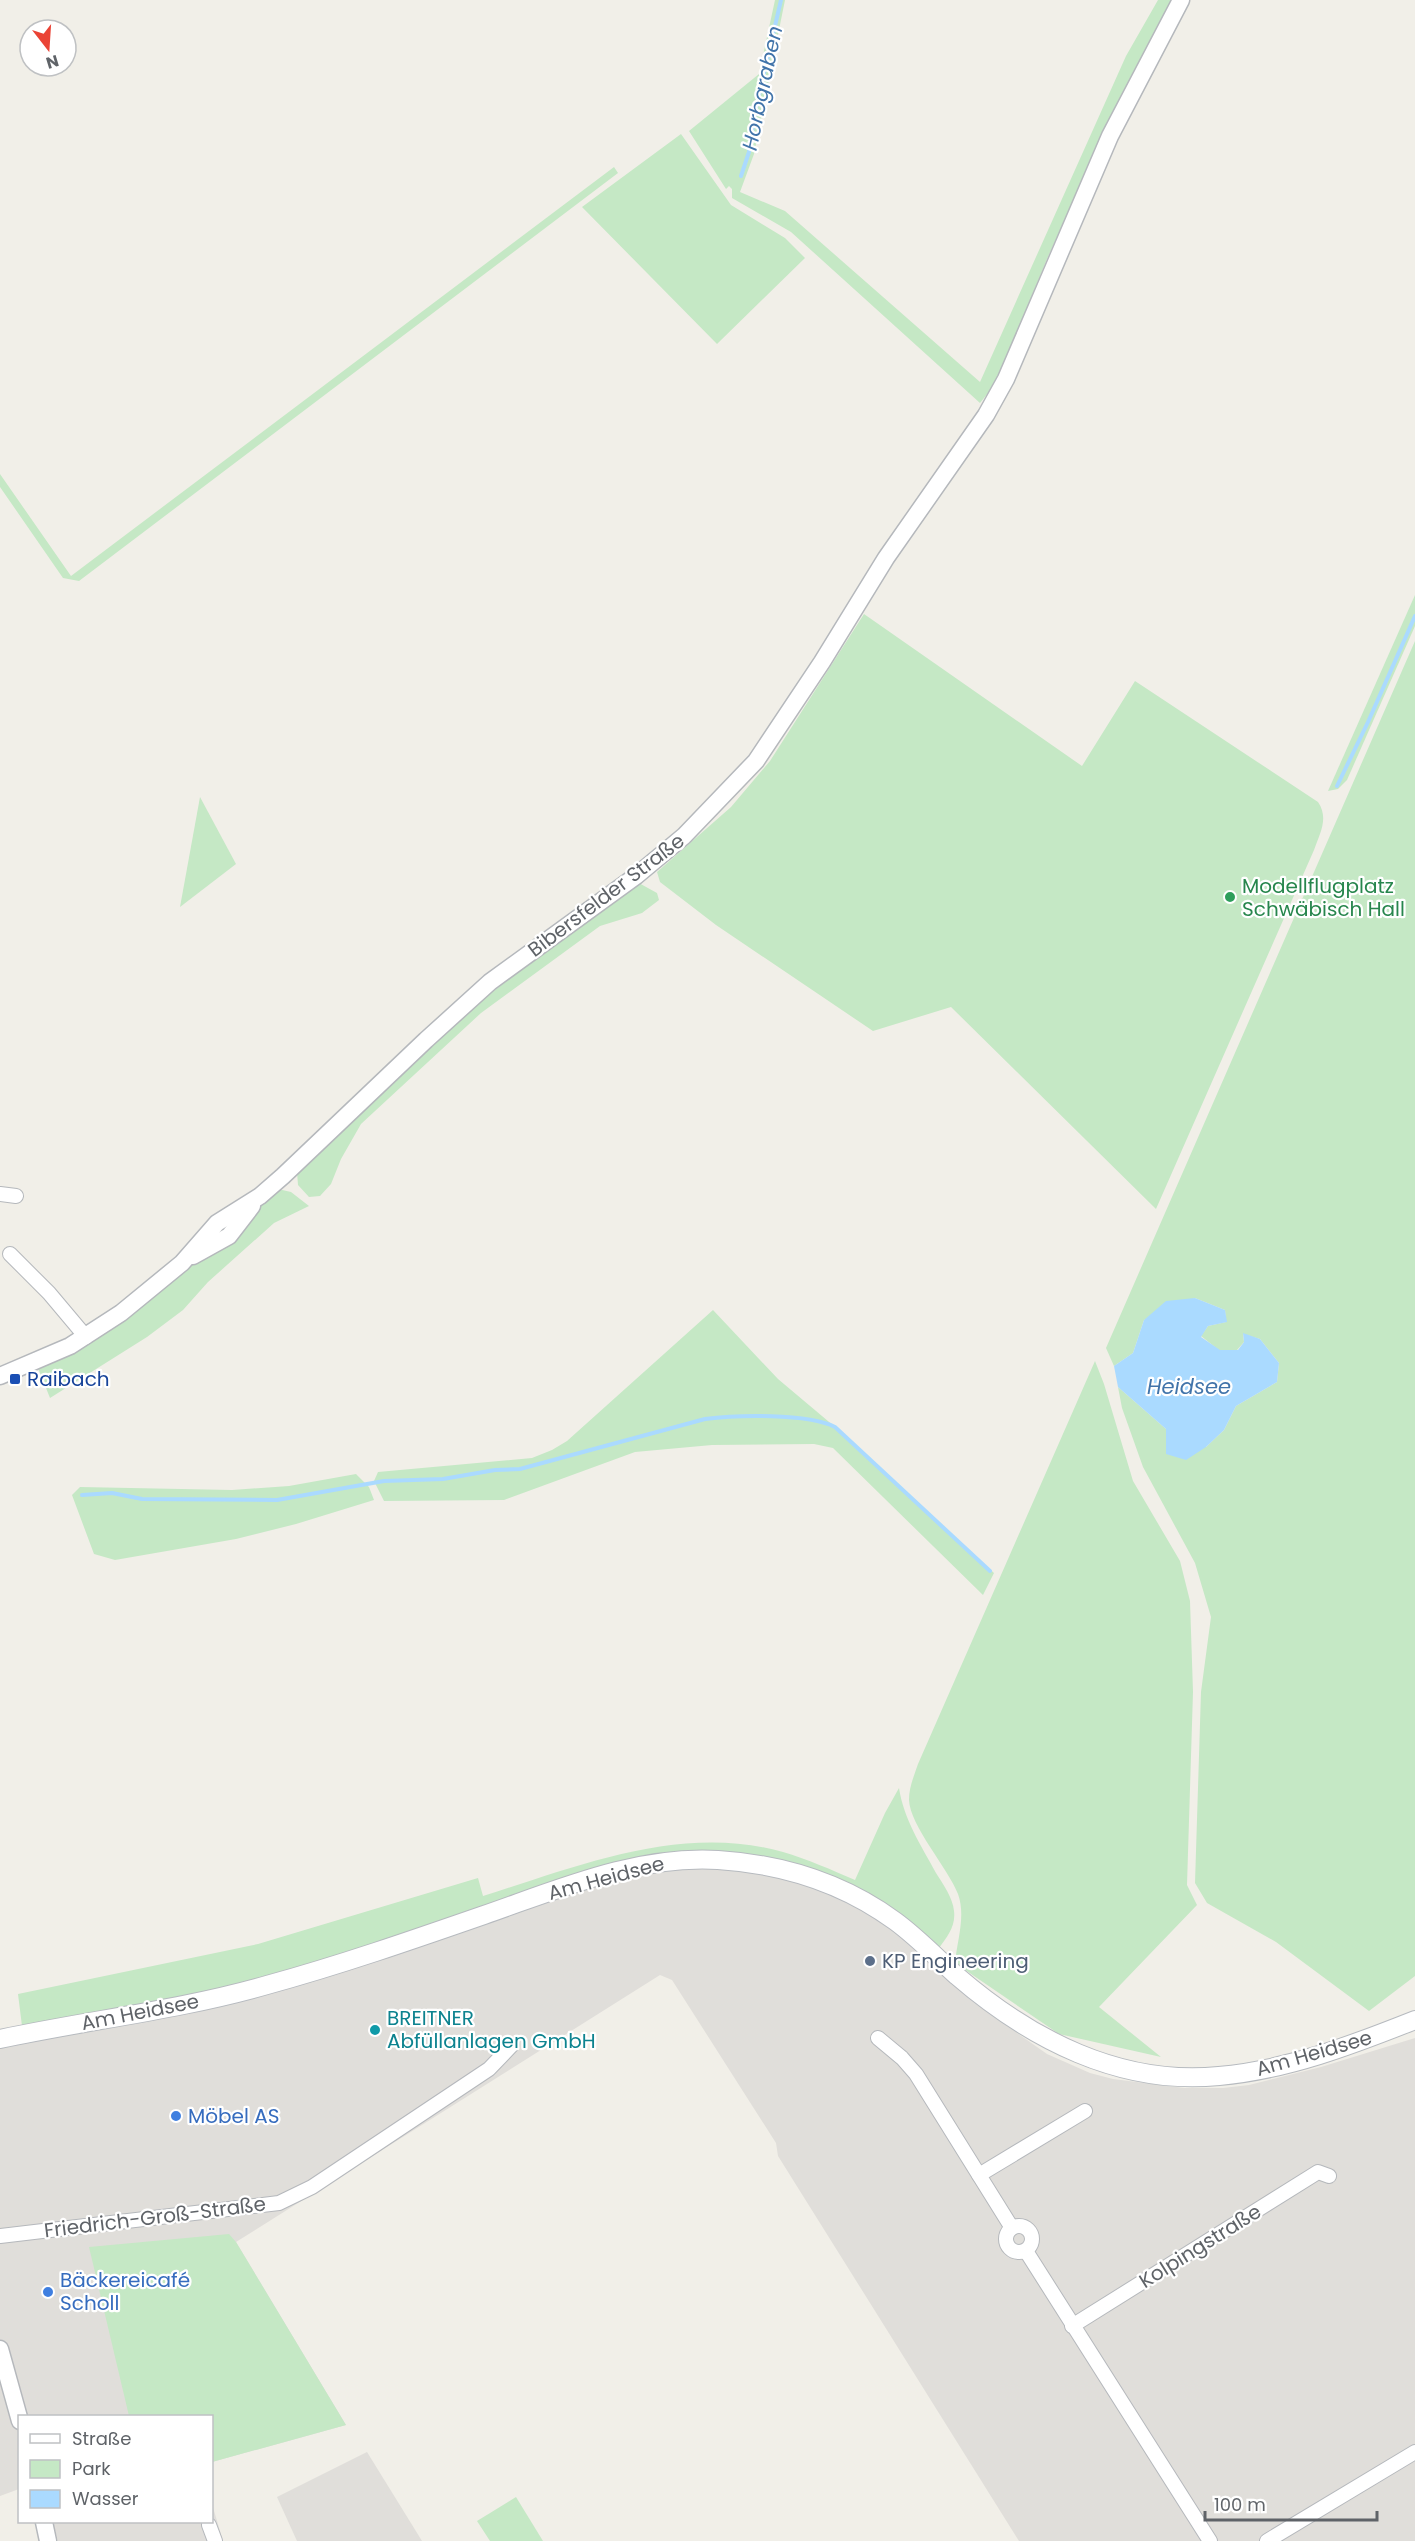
<svg xmlns="http://www.w3.org/2000/svg" width="1415" height="2541" viewBox="0 0 1415 2541" font-family="Poppins,sans-serif">
<style>
.industrial{fill:#e0deda}
.green{fill:#c5e8c5}
.water{fill:#aadaff}
.lines{fill:none;stroke-linecap:round;stroke-linejoin:round}
.stream{stroke:#aadaff;stroke-width:4}
.minor-casing{stroke:#b5b8bc;stroke-width:16}
.tertiary-casing{stroke:#b5b8bc;stroke-width:19}
.secondary-casing{stroke:#b6babf;stroke-width:20}
.minor{stroke:#fff;stroke-width:14}
.tertiary{stroke:#fff;stroke-width:16}
.secondary{stroke:#fff;stroke-width:18}
.leisure-dot{fill:#2e9e5b;stroke:#fff;stroke-width:2}
.transit-dot{fill:#1a4fb4;stroke:#fff;stroke-width:2}
.service-dot{fill:#5c6f8a;stroke:#fff;stroke-width:2}
.culture-dot{fill:#0f9aa8;stroke:#fff;stroke-width:2}
.shop-dot{fill:#3f7fe0;stroke:#fff;stroke-width:2}
.labels{text-anchor:middle;dominant-baseline:central;stroke-width:4.5;stroke-linejoin:round;paint-order:stroke}
.leisure-label{font-size:20px;fill:#27864d;stroke:#fff;text-anchor:start}
.street-label{font-size:20px;fill:#5f6368;stroke:#fff}
.transit-label{font-size:20px;fill:#164399;stroke:#fff;text-anchor:start}
.service-label{font-size:20px;fill:#4e5e75;stroke:#fff;text-anchor:start}
.culture-label{font-size:20px;fill:#0d838f;stroke:#fff;text-anchor:start}
.shop-label{font-size:20px;fill:#366cbe;stroke:#fff;text-anchor:start}
.water-label{font-size:21px;font-style:italic;fill:#4174aa;stroke:#fff}
</style>
<rect width="100%" height="100%" fill="#f1efe8"/>
<g class="industrial">
<polygon points="684,1867 735,1869 791,1880 842,1899 886,1923 1003,2023 1047,2054 1090,2073 1113,2079 1184,2088 1223,2088 1249,2085 1321,2067 1415,2038 1415,2541 1019,2541 778,2156 776,2143 672,1980 660,1975 236,2242 346,2425 212,2462 212,2416 20,2416 19,2489 0,2496 0,2047 478,1925 636,1874"/>
<polygon points="367,2452 422,2541 297,2541 277,2497"/>
<polygon points="212,2504 223,2541 58,2541 53,2522 212,2522"/>
</g>
<g class="green">
<polygon points="775,0 785,0 754,154 740,192 785,211 980,382 1126,56 1158,0 1175,0 1113,113 1047,259 996,383 980,403 791,232 732,198 732,189 729,186 726,189 689,131 759,74"/>
<polygon points="681,134 731,205 785,238 805,258 717,344 582,207"/>
<polygon points="614,167 618,173 79,581 63,578 0,487 0,474 71,576"/>
<polygon points="1415,595 1415,626 1347,780 1338,789 1328,791"/>
<path d="M864 614 1082 766 1135 681 1318 802C1329 818 1320 833 1314 850L1156 1209 951 1007 873 1031 716 925 660 882 657 872 731 807 770 761Z"/>
<polygon points="1415,641 1415,1976 1369,2011 1276,1942 1207,1903 1195,1883 1201,1692 1211,1617 1195,1563 1143,1467 1122,1408 1118,1387 1166,1429 1206,1447 1224,1430 1236,1406 1277,1382 1279,1363 1260,1339 1243,1334 1244,1342 1237,1350 1220,1351 1201,1336 1208,1326 1226,1322 1225,1310 1195,1298 1144,1320 1133,1353 1114,1366 1106,1348"/>
<polygon points="200,797 236,864 180,907"/>
<polygon points="637,882 657,893 659,900 642,913 600,926 481,1013 361,1124 341,1159 331,1184 320,1196 309,1197 298,1185 297,1172 449,1025"/>
<polygon points="278,1189 291,1192 309,1206 274,1223 208,1282 183,1310 147,1337 50,1398 38,1368 260,1206"/>
<polygon points="713,1310 778,1379 841,1432 994,1573 983,1595 833,1448 814,1444 712,1445 635,1452 504,1500 384,1501 374,1481 378,1472 532,1458 552,1450 567,1441"/>
<path d="M1095 1361 1104 1384 1133 1481 1180 1561 1190 1601 1193 1692 1187 1885 1197 1905 1099 2007 1161 2057 1059 2034 955 1963C957 1941 966 1916 958 1894 948 1868 910 1826 909 1800 909 1787 914 1776 918 1764Z"/>
<polygon points="356,1474 369,1487 374,1500 296,1524 236,1539 115,1560 94,1554 72,1495 80,1487 232,1490 289,1486"/>
<path d="M899 1788C904 1820 921 1845 936 1873 943 1884 953 1898 954 1911 956 1926 947 1937 939 1948L880 1903 692 1852 271 1975 192 1995 22 2026 18 1994 258 1944 478 1878 483 1896C578 1866 682 1823 783 1852 807 1859 832 1870 855 1880L885 1813Z"/>
<polygon points="229,2234 236,2242 346,2425 212,2462 212,2416 129,2416 89,2247"/>
<polygon points="516,2497 543,2541 490,2541 477,2521"/>
</g>
<polygon class="water" points="1195,1298 1225,1310 1227,1322 1208,1326 1201,1337 1220,1350 1238,1350 1244,1342 1243,1333 1260,1339 1279,1363 1277,1382 1236,1406 1224,1430 1206,1447 1186,1460 1166,1454 1166,1429 1118,1387 1114,1366 1133,1353 1144,1320 1166,1301"/>
<g class="lines">
<g class="stream">
<polyline points="741,176 749,152 755,112 781,0"/>
<polyline points="1337,786 1368,722 1415,616"/>
<path d="M82 1495 112 1493 142 1499 277 1500 384 1481 443 1479 495 1470 520 1469 705 1419C736 1415 808 1413 835 1427L990 1571"/>
</g>
<g class="minor-casing">
<g id="minor">
<polyline points="0,1194 16,1196"/>
<polyline points="10,1254 49,1293 86,1337"/>
<polyline points="878,2038 902,2058 916,2074 1012,2228"/>
<polyline points="979,2175 1085,2111"/>
<circle cx="1019" cy="2239" r="13"/>
<polyline points="0,2236 279,2203 312,2187 489,2069 512,2045"/>
<polyline points="1026,2251 1210,2541"/>
<polyline points="1072,2326 1318,2172 1329,2176"/>
<polyline points="209,2525 215,2541"/>
<polyline points="1267,2541 1415,2452"/>
</g>
</g>
<g class="tertiary-casing">
<g id="tertiary">
<polyline points="193,1256 229,1236 252,1206"/>
<polyline points="0,1376 70,1346 121,1313 182,1263 217,1223 260,1196 283,1176 426,1040 490,982 636,876 684,836 756,761 822,662 886,558 986,415 1006,379 1110,136 1181,0"/>
<polyline points="0,2349 20,2421"/>
<polyline points="44,2522 48,2541"/>
</g>
</g>
<g class="secondary-casing">
<path id="secondary" d="M0 2039C89 2020 180 2010 267 1985 340 1965 412 1940 484 1915 559 1889 637 1855 718 1860 781 1864 843 1883 895 1921 917 1937 936 1957 957 1976 1030 2039 1120 2086 1219 2076 1287 2070 1352 2045 1415 2020"/>
</g>
<use href="#minor" class="minor"/>
<use href="#tertiary" class="tertiary"/>
<use href="#secondary" class="secondary"/>
</g>
<circle class="leisure-dot" cx="1230" cy="897" r="6"/>
<rect class="transit-dot" x="9" y="1373" width="12" height="12" rx="3"/>
<circle class="service-dot" cx="870" cy="1961" r="6"/>
<circle class="culture-dot" cx="375" cy="2030" r="6"/>
<g class="shop-dot">
<circle cx="176" cy="2116" r="6"/>
<circle cx="48" cy="2292" r="6"/>
</g>
<g class="labels">
<g class="leisure-label">
<text x="1242" y="886">Modellflugplatz<tspan x="1242" dy="23">Schwäbisch Hall</tspan></text>
</g>
<g class="street-label">
<text transform="translate(606 895) rotate(-37)">Bibersfelder Straße</text>
<text transform="translate(606 1878) rotate(-15)">Am Heidsee</text>
<text transform="translate(140 2012) rotate(-11)">Am Heidsee</text>
<text transform="translate(1314 2053) rotate(-16)">Am Heidsee</text>
<text transform="translate(155 2217) rotate(-7)">Friedrich-Groß-Straße</text>
<text transform="translate(1200 2246) rotate(-32)">Kolpingstraße</text>
</g>
<g class="transit-label">
<text x="27" y="1379">Raibach</text>
</g>
<g class="service-label">
<text x="882" y="1961">KP Engineering</text>
</g>
<g class="culture-label">
<text x="387" y="2018">BREITNER<tspan x="387" dy="23">Abfüllanlagen GmbH</tspan></text>
</g>
<g class="shop-label">
<text x="188" y="2116">Möbel AS</text>
<text x="60" y="2280">Bäckereicafé<tspan x="60" dy="23">Scholl</tspan></text>
</g>
<g class="water-label">
<text transform="translate(762 88) rotate(-78)">Horbgraben</text>
<text x="1189" y="1386">Heidsee</text>
</g>
</g>
<rect x="18" y="2415" width="195" height="108" fill="#ffffff" stroke="#bfc1c3" stroke-width="1.5"/>
<rect x="30" y="2434" width="30" height="9" fill="#ffffff" stroke="#bfc1c3" stroke-width="1.5"/>
<text x="72" y="2445" font-size="18" fill="#5f6368">Straße</text>
<rect x="30" y="2460" width="30" height="18" fill="#c5e8c5" stroke="#bfc1c3" stroke-width="1.5"/>
<text x="72" y="2475" font-size="18" fill="#5f6368">Park</text>
<rect x="30" y="2490" width="30" height="18" fill="#aadaff" stroke="#bfc1c3" stroke-width="1.5"/>
<text x="72" y="2505" font-size="18" fill="#5f6368">Wasser</text>
<g transform="translate(48 48) rotate(163)"><circle r="28" fill="#ffffff" stroke="#bfc1c3" stroke-width="1.5"/>
<path d="M0-4.5L10 22L0 15L-10 22Z" fill="#ea4335"/>
<text y="-9" font-size="16" font-weight="bold" text-anchor="middle" fill="#5f6368">N</text>
</g>
<path d="M1205 2511v9h172v-9" fill="none" stroke="#5f6368" stroke-width="3"/>
<text x="1214" y="2511" font-size="18" fill="#5f6368" stroke="#ffffff" stroke-width="4.5" paint-order="stroke">100 m</text>
</svg>
